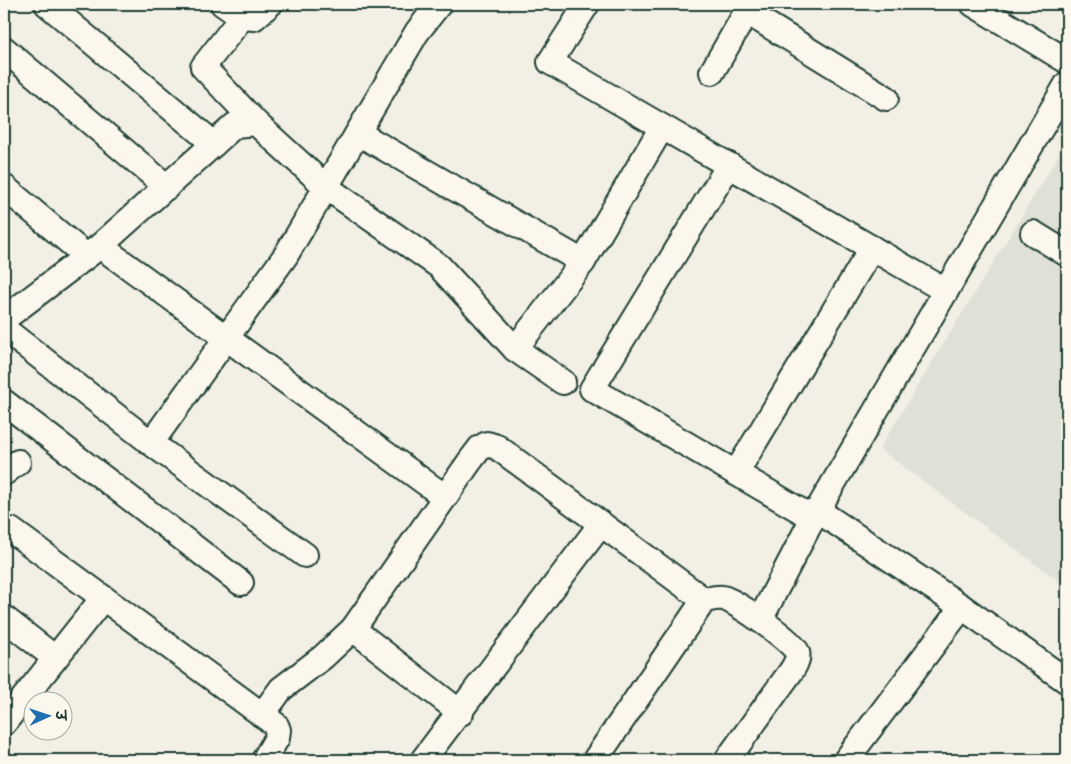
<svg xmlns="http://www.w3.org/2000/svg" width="1071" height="764" viewBox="0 0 1071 764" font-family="'Shantell Sans','Playpen Sans Deva',sans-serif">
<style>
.built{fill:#e0e1d6}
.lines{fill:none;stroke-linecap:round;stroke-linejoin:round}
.minor-casing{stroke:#1f3d34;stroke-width:28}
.minor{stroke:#fbf7ec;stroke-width:24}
</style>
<rect width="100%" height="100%" fill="#f2f0e5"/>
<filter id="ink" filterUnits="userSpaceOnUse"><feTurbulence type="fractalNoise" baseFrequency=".02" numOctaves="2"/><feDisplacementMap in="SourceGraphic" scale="10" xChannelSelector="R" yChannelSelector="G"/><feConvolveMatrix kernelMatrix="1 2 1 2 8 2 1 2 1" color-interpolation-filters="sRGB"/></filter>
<g filter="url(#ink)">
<polygon class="built" points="1067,142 1067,587 879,449"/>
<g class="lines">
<g class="minor-casing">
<g id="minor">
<polyline points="47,4 214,144"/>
<polyline points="223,4 242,17 254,18 270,4"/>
<polyline points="587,4 550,62 946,291"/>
<polyline points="973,4 1067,61"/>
<polyline points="747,12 886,98"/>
<polyline points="242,17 203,67 256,123"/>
<polyline points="4,49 167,187"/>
<polyline points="712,72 751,4"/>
<polyline points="358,133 583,262"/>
<polyline points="729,165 592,389 813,518"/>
<polyline points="4,187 86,256"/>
<polyline points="1033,233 1067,254"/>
<polyline points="100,246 445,497"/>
<polyline points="4,319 100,246 235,125 256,123 326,187 439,266 515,349 563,382"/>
<polyline points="4,329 151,443 305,555"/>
<polyline points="515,349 583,262 662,127"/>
<polyline points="4,402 241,583"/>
<polyline points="151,443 286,255 417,32 439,4"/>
<polyline points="4,473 18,462"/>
<polyline points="736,473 872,248"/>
<polyline points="817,510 962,607 1067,681"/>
<polyline points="11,530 276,725 278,730 277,738 264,760"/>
<polyline points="4,618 55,658"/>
<polyline points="760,620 813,518 1067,84"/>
<polyline points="353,629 461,713"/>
<path d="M262 715 281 689 323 657 353 629 470 461 480 448 487 444 497 447 704 600C710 599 717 597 723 598 734 600 793 641 797 652 799 658 795 665 792 670L727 760"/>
<polyline points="4,723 103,598"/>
<polyline points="423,760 601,524"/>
<polyline points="595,760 704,600"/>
<polyline points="846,760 962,607"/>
</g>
</g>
<use href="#minor" class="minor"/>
</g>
</g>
<rect width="1071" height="764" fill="none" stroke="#fbf7ec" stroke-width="20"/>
<rect x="10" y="10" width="1051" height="744" fill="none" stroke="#1f3d34" stroke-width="2" filter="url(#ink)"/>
<g transform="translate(48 716) rotate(87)"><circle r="24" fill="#fbf7ec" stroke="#a3ada2"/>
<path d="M0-4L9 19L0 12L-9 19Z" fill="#1f6fb2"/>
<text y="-8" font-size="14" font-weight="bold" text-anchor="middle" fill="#1f3d34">उ</text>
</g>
</svg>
